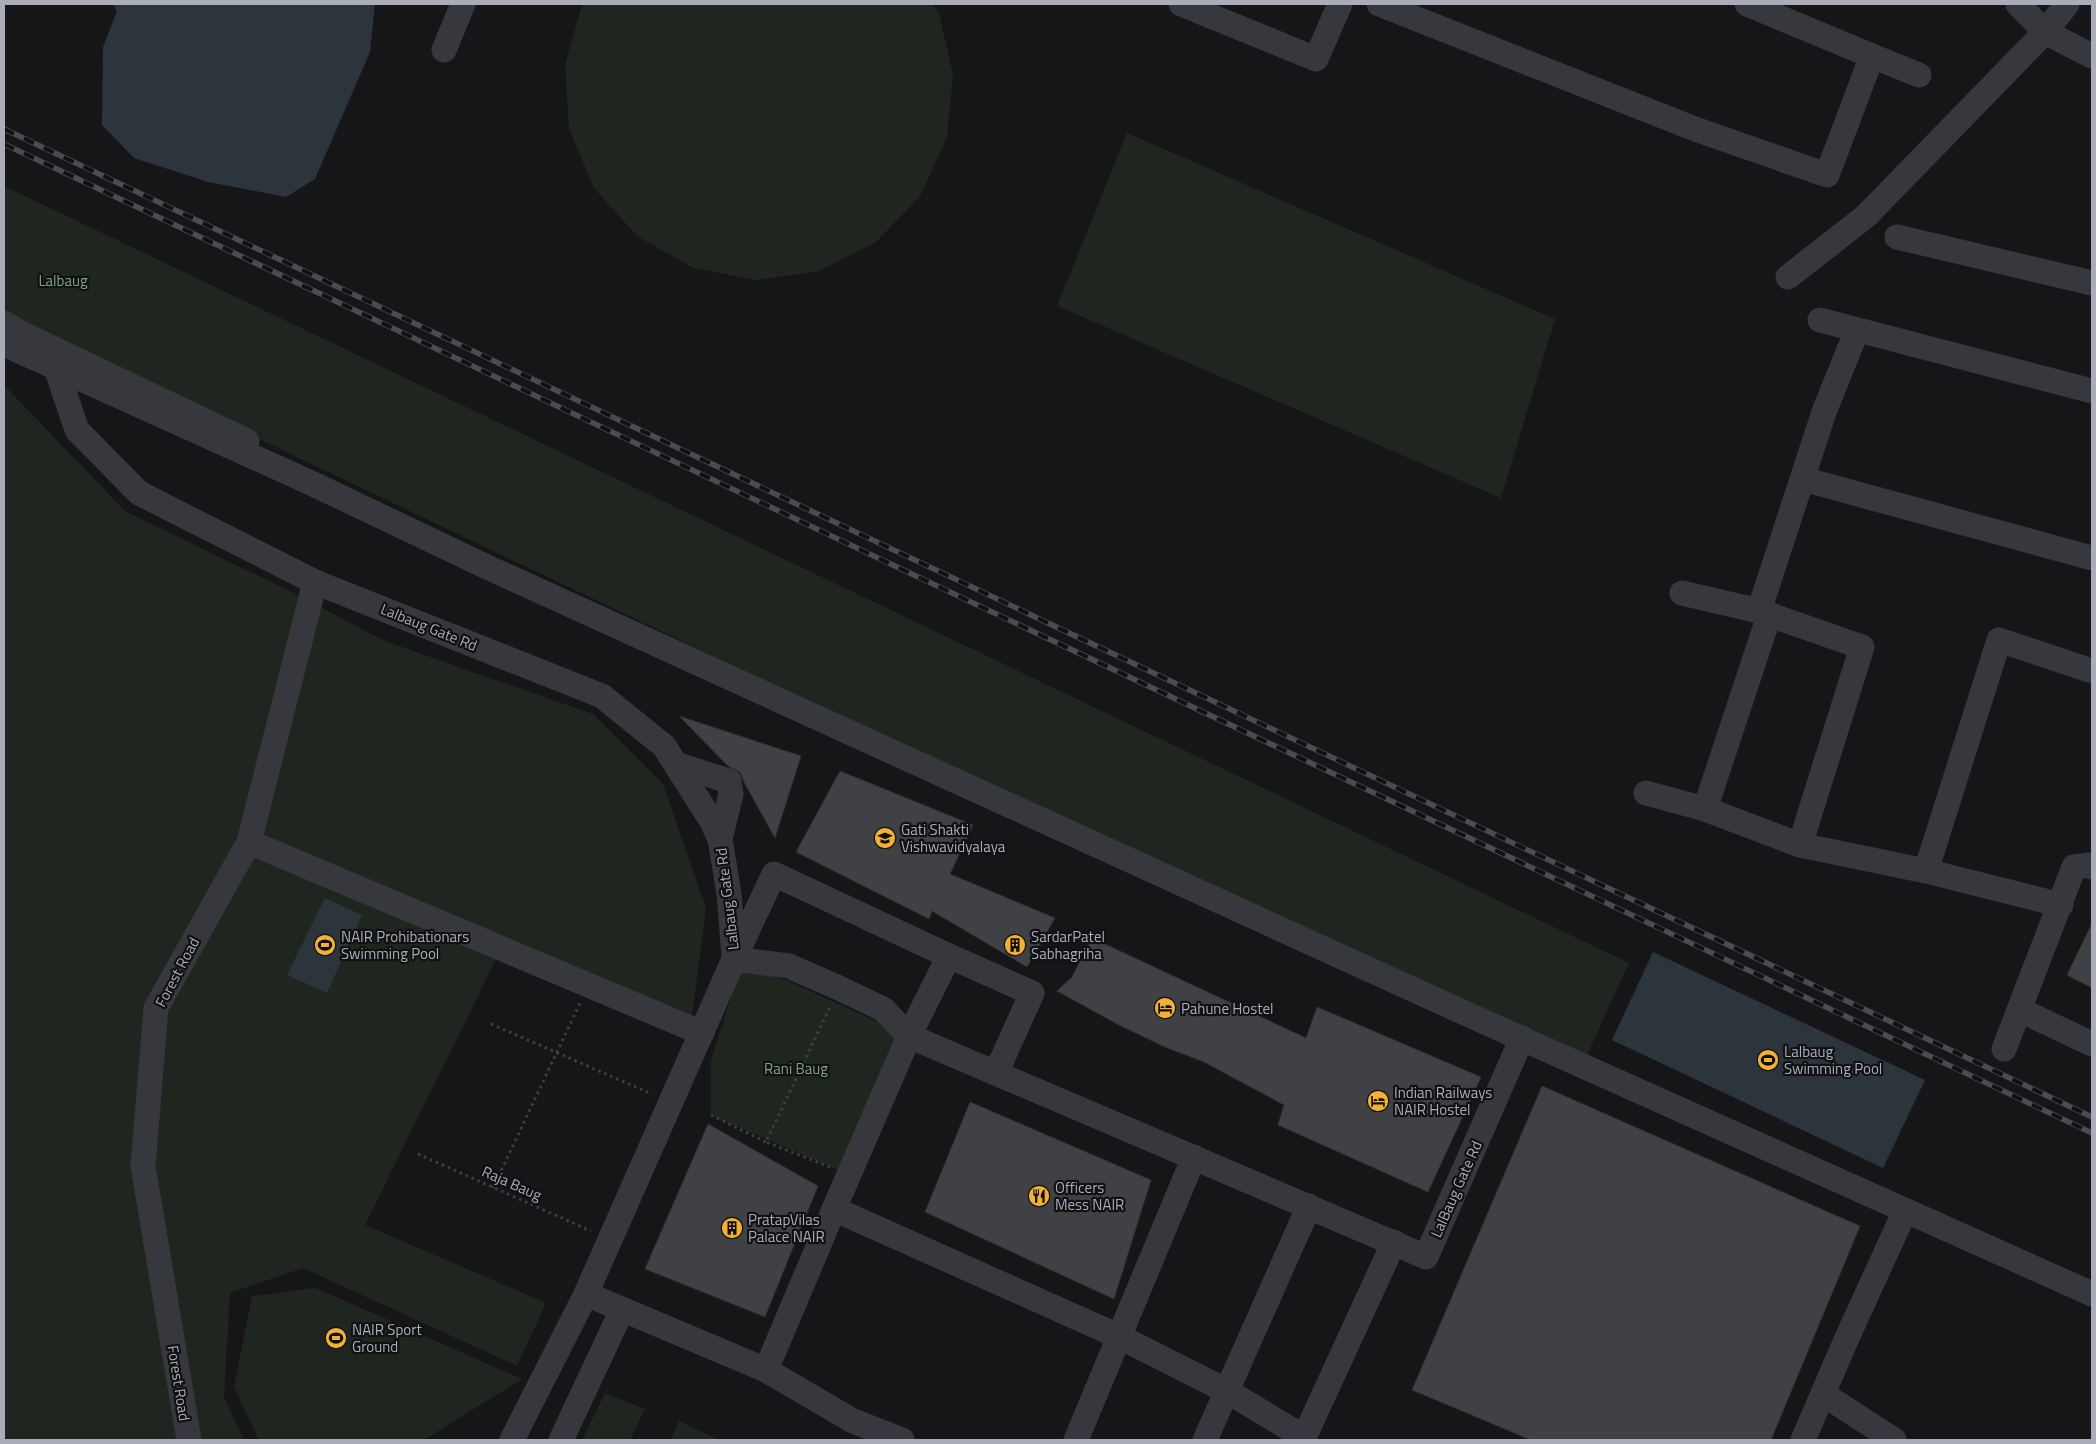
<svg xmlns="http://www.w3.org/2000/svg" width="2096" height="1444" viewBox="0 0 2096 1444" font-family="'Titillium Web',sans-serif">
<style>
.green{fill:#1e261f}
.water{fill:#2c353c}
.building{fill:#404145;stroke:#303034}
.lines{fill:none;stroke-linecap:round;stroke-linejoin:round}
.path{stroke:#3d3f44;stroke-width:3;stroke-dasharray:2.5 4;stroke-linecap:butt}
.minor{stroke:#37383d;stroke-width:25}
.rail-casing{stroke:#4a4c52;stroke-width:5.5}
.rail{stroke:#111113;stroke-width:4;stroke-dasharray:11;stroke-linecap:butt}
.minor-bridge{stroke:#37383d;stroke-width:25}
.labels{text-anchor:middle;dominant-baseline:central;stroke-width:4.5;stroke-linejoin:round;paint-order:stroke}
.park-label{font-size:15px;fill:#7fa381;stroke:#111113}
.street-label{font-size:15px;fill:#a8adb8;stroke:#111113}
.poi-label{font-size:15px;fill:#a8adb8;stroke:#111113;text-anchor:start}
</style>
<rect width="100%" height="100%" fill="#161618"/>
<g class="green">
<polygon points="582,4 933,4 939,13 953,75 947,138 920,196 876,242 819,271 756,280 693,268 637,236 594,188 569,129 565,65"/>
<polygon points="1127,133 1555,319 1501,498 1057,306"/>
<polygon points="4,186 1629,963 1587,1055 755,676 4,317"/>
<polygon points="4,385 125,511 302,597 382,640 593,714 663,784 706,908 691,1024 505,941 365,1225 546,1303 517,1366 303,1268 230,1293 224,1397 244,1440 4,1440"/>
<polygon points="740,969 786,980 909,1036 840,1171 711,1115 711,1060"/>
<polygon points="315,1288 316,1288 522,1379 424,1440 259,1440 234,1387 252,1296"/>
<polygon points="605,1393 645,1409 630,1440 582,1440"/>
<polygon points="679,1421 719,1440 671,1440"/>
</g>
<g class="water">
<polygon points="113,4 375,4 370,52 315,179 286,197 208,182 134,158 102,125 103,47 117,11"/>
<polygon points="325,898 362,915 327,993 287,975"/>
<polygon points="1653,952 1925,1080 1883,1168 1612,1040"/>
</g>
<g class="building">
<polygon points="679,716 801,756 775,838 744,782 740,772 728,766"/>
<polygon points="840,771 973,825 950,874 1055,918 1027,967 932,911 929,919 796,852"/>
<polygon points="2092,923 2092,988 2067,975"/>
<polygon points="1092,938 1306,1038 1317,1007 1481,1077 1428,1192 1278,1125 1284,1105 1204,1062 1165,1047 1119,1025 1057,991 1072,977"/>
<polygon points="1542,1086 1860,1226 1771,1440 1531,1440 1412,1390"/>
<polygon points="970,1102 1151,1180 1114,1299 925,1212"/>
<polygon points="708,1124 818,1186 765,1317 645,1269"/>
</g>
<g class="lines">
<g class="path">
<polyline points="491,1024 652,1094"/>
<polyline points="711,1115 766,1142"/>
<polyline points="418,1154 591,1231"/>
<polyline points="830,1167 766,1142 830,1007"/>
<polyline points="493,1188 580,1003"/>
</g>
<g class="minor">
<polyline points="1181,4 1316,59 1340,4"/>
<polyline points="1379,4 1695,129 1827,175 1872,56 1919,75"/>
<polyline points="1747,4 1872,56"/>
<polyline points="2018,4 2045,32 2092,56"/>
<polyline points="444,50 463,4"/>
<polyline points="1897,237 2092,283"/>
<polyline points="1788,277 1866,216 2045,32 2067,4"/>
<polyline points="1820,320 2092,391"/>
<polyline points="4,323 23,334 247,441"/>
<polyline points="49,347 77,430 139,493 315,582 602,696 664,746 711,820 720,839 729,894 734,956"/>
<polyline points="1803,479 2092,558"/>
<path d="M487 567C1021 812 1555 1056 2092 1294"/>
<polyline points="1682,593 1759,611 1862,647 1800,845"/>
<polyline points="1759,611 1824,412 1857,330"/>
<polyline points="678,765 729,781 731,794 720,839"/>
<polyline points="1646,793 1705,809 1800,845 1926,871 2061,905"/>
<polyline points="1705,809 1769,616"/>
<polyline points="249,842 702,1033"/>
<polyline points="1926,871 1999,640 2092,671"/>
<polyline points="949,956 1032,993 996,1073"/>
<polyline points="2020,1010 2092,1044"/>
<polyline points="2004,1049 2074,867 2089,865 2092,867"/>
<polyline points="834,1209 1118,1336 1227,1391 1305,1438"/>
<polyline points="586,1294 766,1370"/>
<polyline points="1823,1394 1894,1440"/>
<polyline points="189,1440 143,1166 156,1008 249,842 315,582"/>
<polyline points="512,1440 586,1294 734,959 774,874 949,956 909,1036 883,1009 839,988 789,966 734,959"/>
<polyline points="561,1440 622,1310"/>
<polyline points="902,1440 853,1421 766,1370 834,1209 909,1036 1426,1257 1522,1038"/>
<polyline points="1076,1440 1194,1157"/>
<polyline points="1205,1440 1309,1206"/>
<polyline points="1303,1440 1394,1242"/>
<polyline points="1803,1440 1846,1340 1905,1211"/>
</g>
<g class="rail-casing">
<g id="rail">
<polyline points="4,129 2092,1117"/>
<polyline points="4,144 2092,1133"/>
</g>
</g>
<use href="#rail" class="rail"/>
<polyline class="minor-bridge" points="4,344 309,482 487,567"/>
</g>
<defs>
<g id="university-disc" transform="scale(1.125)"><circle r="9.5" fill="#f2b134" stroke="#111113"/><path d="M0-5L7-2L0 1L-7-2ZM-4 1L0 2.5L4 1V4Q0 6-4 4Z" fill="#111"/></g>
<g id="stadium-disc" transform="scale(1.125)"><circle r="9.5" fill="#f2b134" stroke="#111113"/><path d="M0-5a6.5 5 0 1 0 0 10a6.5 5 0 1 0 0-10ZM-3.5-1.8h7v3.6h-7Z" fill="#111"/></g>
<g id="building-disc" transform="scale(1.125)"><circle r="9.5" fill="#f2b134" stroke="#111113"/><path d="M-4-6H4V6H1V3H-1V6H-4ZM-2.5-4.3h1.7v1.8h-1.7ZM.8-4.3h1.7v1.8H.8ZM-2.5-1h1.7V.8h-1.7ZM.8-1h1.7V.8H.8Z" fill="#111"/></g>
<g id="hotel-disc" transform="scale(1.125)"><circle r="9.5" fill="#f2b134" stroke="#111113"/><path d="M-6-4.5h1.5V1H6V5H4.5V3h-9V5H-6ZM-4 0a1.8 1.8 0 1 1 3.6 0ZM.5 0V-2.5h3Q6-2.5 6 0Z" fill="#111"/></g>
<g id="restaurant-disc" transform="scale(1.125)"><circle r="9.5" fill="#f2b134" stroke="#111113"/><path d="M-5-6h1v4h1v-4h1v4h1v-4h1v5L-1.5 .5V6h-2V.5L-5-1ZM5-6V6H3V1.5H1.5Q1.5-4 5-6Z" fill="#111"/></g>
</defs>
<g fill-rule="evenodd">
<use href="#university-disc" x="885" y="838"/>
<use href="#stadium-disc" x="325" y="945"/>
<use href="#building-disc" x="1015" y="945"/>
<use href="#hotel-disc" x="1165" y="1008"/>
<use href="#stadium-disc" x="1768" y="1060"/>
<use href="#hotel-disc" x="1378" y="1101"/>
<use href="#restaurant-disc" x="1039" y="1196"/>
<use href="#building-disc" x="732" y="1228"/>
<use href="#stadium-disc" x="336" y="1338"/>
</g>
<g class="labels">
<g class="park-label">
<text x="63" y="280">Lalbaug</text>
<text x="796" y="1068">Rani Baug</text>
</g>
<g class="street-label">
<text transform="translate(429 627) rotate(22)">Lalbaug Gate Rd</text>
<text transform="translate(727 899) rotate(-97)">Lalbaug Gate Rd</text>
<text transform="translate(177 972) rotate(-62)">Forest Road</text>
<text transform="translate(512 1183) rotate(24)">Raja Baug</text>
<text transform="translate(1456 1189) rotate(-66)">LalBaug Gate Rd</text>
<text transform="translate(179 1383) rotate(81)">Forest Road</text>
</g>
<g class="poi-label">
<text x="901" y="829">Gati Shakti<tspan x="901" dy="17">Vishwavidyalaya</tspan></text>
<text x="341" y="936">NAIR Prohibationars<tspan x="341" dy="17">Swimming Pool</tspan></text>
<text x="1031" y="936">SardarPatel<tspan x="1031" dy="17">Sabhagriha</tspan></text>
<text x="1181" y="1008">Pahune Hostel</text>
<text x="1784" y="1051">Lalbaug<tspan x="1784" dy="17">Swimming Pool</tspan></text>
<text x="1394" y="1092">Indian Railways<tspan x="1394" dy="17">NAIR Hostel</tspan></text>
<text x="1055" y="1187">Officers<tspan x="1055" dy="17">Mess NAIR</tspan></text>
<text x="748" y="1219">PratapVilas<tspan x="748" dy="17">Palace NAIR</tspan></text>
<text x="352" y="1329">NAIR Sport<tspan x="352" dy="17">Ground</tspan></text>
</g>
</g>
<rect width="2096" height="1444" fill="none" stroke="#a8adb8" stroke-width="10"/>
</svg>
